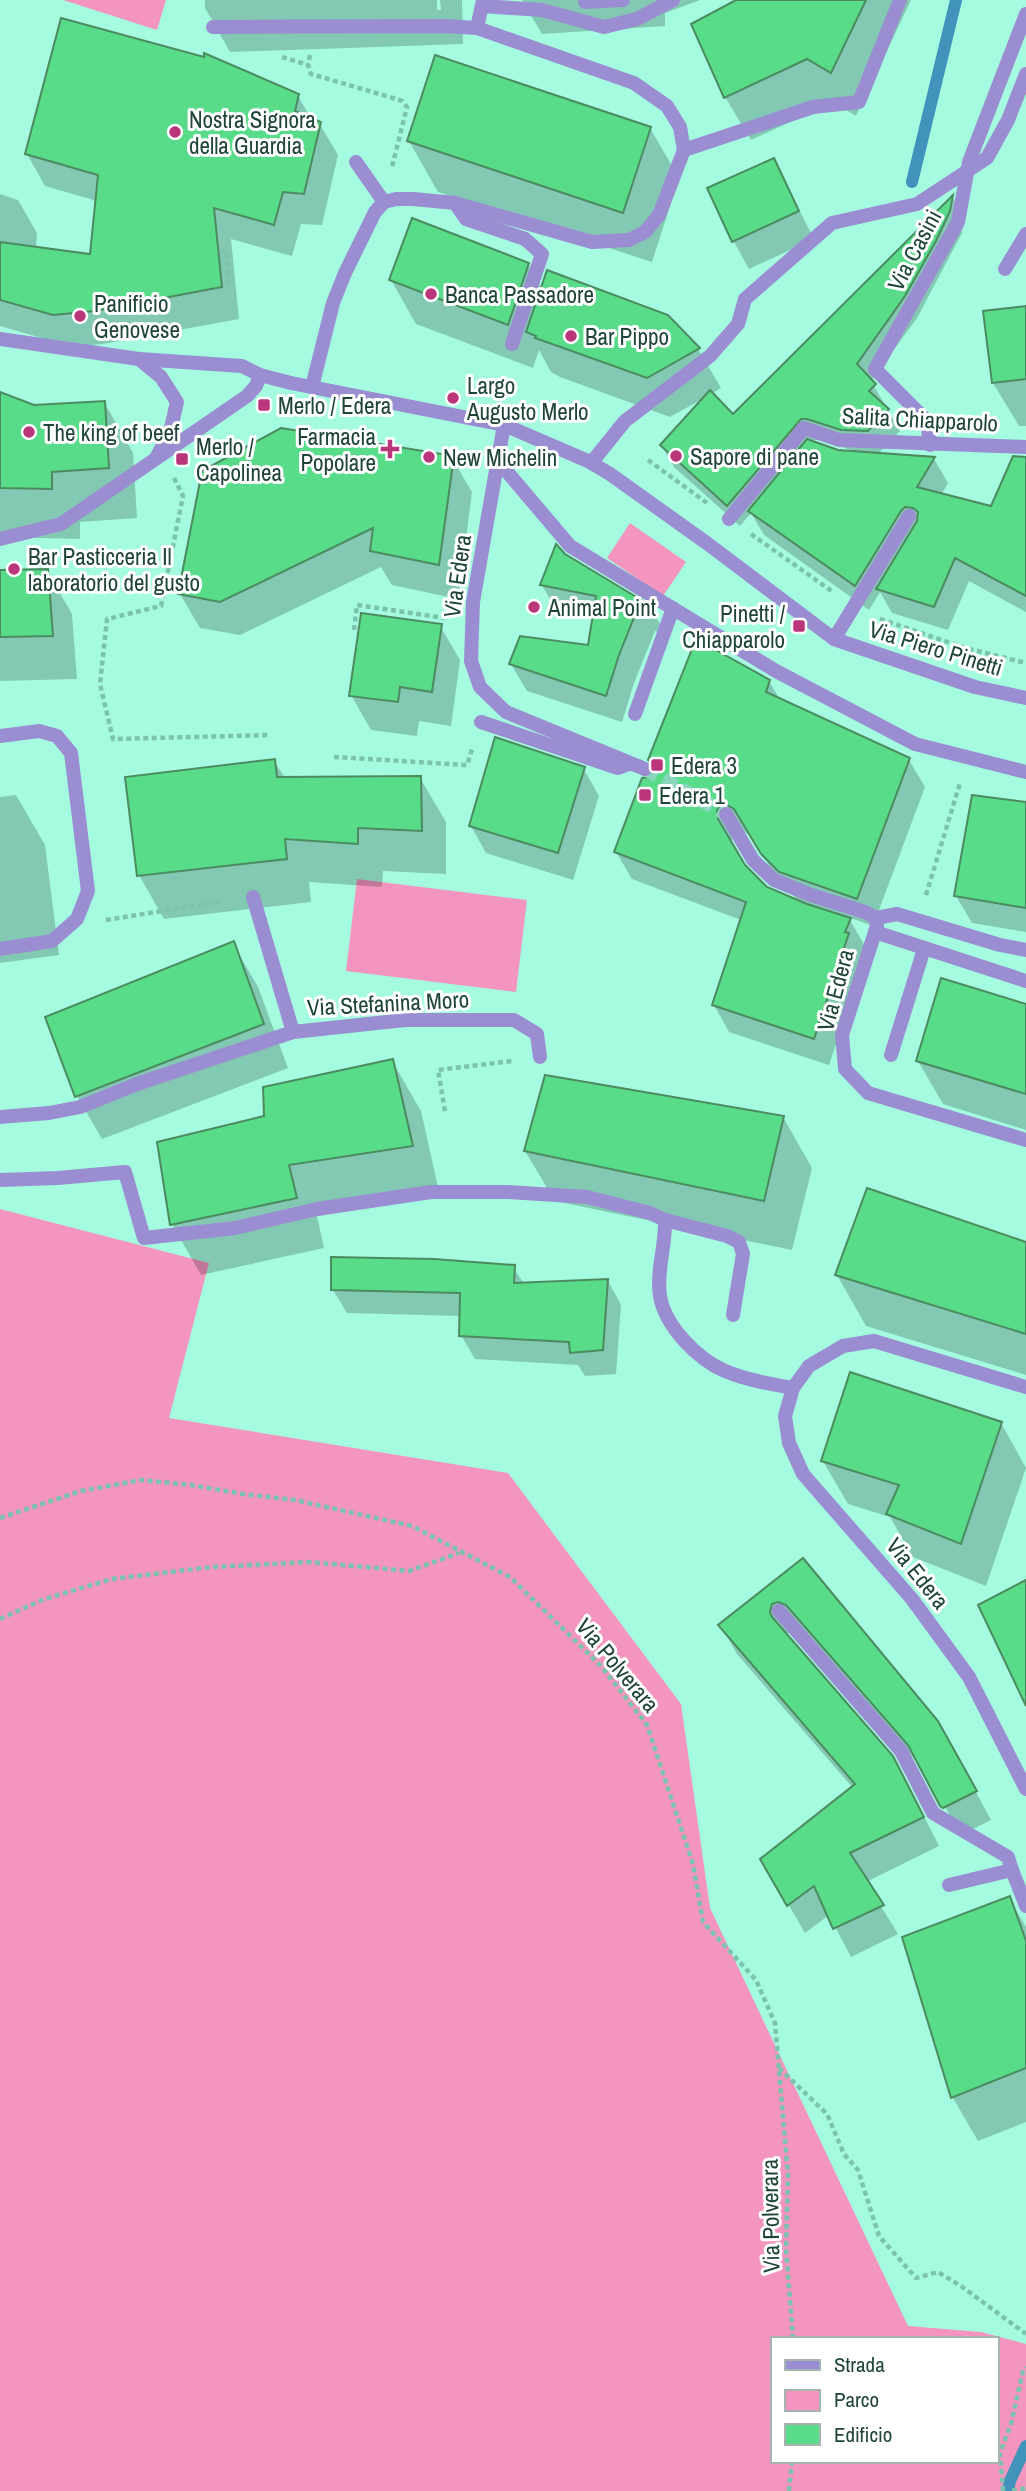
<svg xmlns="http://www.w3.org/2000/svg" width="1026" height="2491" viewBox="0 0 1026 2491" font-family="'Archivo Narrow',sans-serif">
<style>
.green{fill:#f395be;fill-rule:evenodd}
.shadow{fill:#0003;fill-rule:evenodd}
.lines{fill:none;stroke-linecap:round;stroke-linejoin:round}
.stream{stroke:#4193bb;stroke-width:12}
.building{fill:#58dc89;stroke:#4c8a5f;stroke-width:2}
.minor-tunnel{stroke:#89d6bf;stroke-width:14;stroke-dasharray:14 7;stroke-linecap:butt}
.path{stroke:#7bc3ad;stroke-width:4.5;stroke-dasharray:5 3.5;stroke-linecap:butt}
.service{stroke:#9b8dd2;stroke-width:14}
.pedestrian{stroke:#9b8dd2;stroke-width:14}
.minor{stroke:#9b8dd2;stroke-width:14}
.tertiary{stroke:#9b8dd2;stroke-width:14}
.poi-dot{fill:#ba357a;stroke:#fff;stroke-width:2.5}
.labels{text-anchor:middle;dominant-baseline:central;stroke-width:6;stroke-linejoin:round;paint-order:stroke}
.poi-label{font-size:23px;fill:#1f4439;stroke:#fff;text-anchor:start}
.street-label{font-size:23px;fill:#1f4439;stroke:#fff}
</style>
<rect width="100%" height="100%" fill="#a4fbe0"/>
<g class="green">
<polygon points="63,0 166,0 157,30"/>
<polygon points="630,523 686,562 663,596 607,558"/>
<polygon points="357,879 527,900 516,992 346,971"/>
<path d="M0 1209 209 1263 169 1418 508 1473 681 1704 710 1908 908 2326 981 2332 1026 2344V2491H0ZM772 2339H996V2461H772Z"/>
</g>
<g class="shadow">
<polygon points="205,0 437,0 437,10 441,10 440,0 462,0 463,44 230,52 205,8"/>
<polygon points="522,0 700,0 665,13 665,26 542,34"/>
<polygon points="740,0 911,0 856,116 833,102 751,140 725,97"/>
<polygon points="298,96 312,120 319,123 338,155 322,225 301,224 292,256 231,239 239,319 102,344 73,347 0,326 0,194 18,200 37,233 36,249 92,256 97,201 45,186 27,154"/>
<polygon points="650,128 679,178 652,262 438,192 409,141"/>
<polygon points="774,160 814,239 749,269 734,242 710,189"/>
<path d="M953 198 964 218 962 233 917 318 871 381 900 431 878 454 934 459 948 483 941 495 992 508 1026 469V612L969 581 948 630 892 613 880 592 869 610 764 535 751 513 740 526 674 467 662 446 704 398 670 417 560 377 551 372 539 350 533 368 416 324 391 280 528 265 542 290 668 317 698 349 721 388 711 394 733 416ZM806 440H820L854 451H838Z"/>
<polygon points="1026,308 1026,426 1019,426 993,383"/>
<polygon points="0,393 34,407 104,402 133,453 137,518 80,522 80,539 0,537"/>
<polygon points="452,458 472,492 458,599 392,585 381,567 240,635 200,628 180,594"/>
<polygon points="564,556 651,609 666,634 655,631 634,683 622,722 527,691 511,664 589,647 594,619 557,612 542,585"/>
<polygon points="0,571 47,571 72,614 77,679 0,681"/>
<polygon points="440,626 460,660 451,726 419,721 417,736 371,730 351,695"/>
<path d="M769 681 780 700 909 760 925 787 873 926 848 917 865 946 863 962 829 1065 729 1032 714 1005 741 920 632 879 616 852 656 772 650 760ZM742 831 752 836 778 881 801 903 766 888 743 866 732 847V838Z"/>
<polygon points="274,761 285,778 420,778 446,822 446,874 383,871 382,887 309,882 311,902 164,919 139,875"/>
<polygon points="583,768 599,796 573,880 486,853 471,826"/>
<polygon points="16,795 45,845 59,955 0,963 0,797"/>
<polygon points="1026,806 1026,932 972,923 956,896"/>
<polygon points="233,944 258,987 288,1068 102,1139 77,1096"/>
<polygon points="1026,1005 1026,1130 943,1104 918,1061"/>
<polygon points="392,1061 421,1111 440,1196 317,1216 324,1248 201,1275 172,1224 266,1117"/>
<polygon points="783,1117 812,1168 792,1250 555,1201 525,1151"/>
<polygon points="1026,1244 1026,1375 866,1326 837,1275"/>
<polygon points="513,1267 524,1284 608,1281 621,1305 616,1374 585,1376 578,1365 475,1359 461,1335 461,1316 347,1313 333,1290"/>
<polygon points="1001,1423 1026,1468 986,1586 913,1557 890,1517 848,1504 823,1461"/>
<polygon points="802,1560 954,1752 991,1820 961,1835 925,1771 805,1633 795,1630 788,1633 787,1637 909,1787 939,1846 866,1882 898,1934 851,1957 829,1915 805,1933 762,1859 853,1788 737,1654 721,1626"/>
<polygon points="1009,1898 1026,1927 1026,2122 978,2141 953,2098 904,1938"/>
</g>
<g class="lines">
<g class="stream">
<polyline points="912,182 956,0"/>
<polyline points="1008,2491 1010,2481 1026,2446"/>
</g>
</g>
<g class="building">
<polygon points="736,0 866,0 831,73 807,59 724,98 691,24"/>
<polygon points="61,18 204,57 204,53 299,94 295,111 321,122 304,194 283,192 274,225 214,208 222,287 95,311 53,315 0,300 0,242 90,254 98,175 25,154"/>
<polygon points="435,55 651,127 623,213 407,141"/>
<polygon points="774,158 799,211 732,242 707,188"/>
<polygon points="953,195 950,211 936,241 905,296 857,364 876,384 869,391 889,409 868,431 841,430 807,419 801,419 727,506 660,445 710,390 733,414"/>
<polygon points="412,218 529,263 508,325 389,280"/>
<polygon points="547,270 668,315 700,348 647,378 535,338 536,336 526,332"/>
<polygon points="1026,306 1026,379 992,383 983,311"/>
<polygon points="0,392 34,405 105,401 109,468 52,472 52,489 0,488"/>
<polygon points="281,428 454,456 439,565 370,551 373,528 220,602 178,594 202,471"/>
<polygon points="807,439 838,450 935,457 917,487 991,506 1013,456 1026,457 1026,596 955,558 934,607 876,589 917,521 918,512 913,508 905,507 901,511 855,586 748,511"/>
<polygon points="556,544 565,554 653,607 639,605 619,655 606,696 509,664 520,636 588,645 596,596 540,585"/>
<polygon points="48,569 53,636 0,637 0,570"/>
<polygon points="361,613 442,624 432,692 400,687 398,702 349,696"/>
<polygon points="696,639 770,680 766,692 910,758 857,899 779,872 761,854 734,809 725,804 717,810 718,819 745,865 767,887 807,904 851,918 845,932 849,933 814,1039 712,1005 746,902 614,852 642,778 650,777 654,772 653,764 648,760"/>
<polygon points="495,737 585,767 558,853 469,826"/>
<polygon points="275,759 277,777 421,776 422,831 358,828 358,844 285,839 287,859 137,876 125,777"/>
<polygon points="972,795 1026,802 1026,908 954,896"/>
<polygon points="234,941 264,1024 75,1097 45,1017"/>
<polygon points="941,978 1026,1004 1026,1094 916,1061"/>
<polygon points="393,1059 413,1146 289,1165 297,1198 170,1225 157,1142 264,1116 263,1087"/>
<polygon points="545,1075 784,1116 764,1201 524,1151"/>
<polygon points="867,1188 1026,1242 1026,1334 835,1275"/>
<polygon points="331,1257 434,1259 515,1265 514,1283 608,1279 603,1350 570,1353 569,1342 459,1336 460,1293 331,1290"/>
<polygon points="850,1372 1002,1422 961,1544 886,1514 899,1485 821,1461"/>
<polygon points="803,1558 938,1721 977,1791 943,1808 940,1806 908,1745 786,1605 778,1602 772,1604 770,1612 772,1617 893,1756 924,1817 850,1853 884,1905 833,1929 814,1886 787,1906 760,1859 855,1784 718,1625"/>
<polygon points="1026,1580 1026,1706 978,1605"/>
<polygon points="1010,1896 1026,1941 1026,2068 951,2098 902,1937"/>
</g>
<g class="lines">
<polyline class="minor-tunnel" points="645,769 726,814"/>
<g class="path">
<polyline points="310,55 308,65 311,74 393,98 402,101 407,107 392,167"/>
<polyline points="282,57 308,65"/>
<polyline points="220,251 226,251 229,284"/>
<polyline points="648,460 707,503"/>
<polyline points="174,478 183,496 161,606 107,619 100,684 113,739 270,735"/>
<polyline points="751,534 833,592"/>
<polyline points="880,619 962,647 1026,663"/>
<polyline points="354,630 357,605 445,618"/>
<polyline points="334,757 467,765 473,746"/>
<polyline points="926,895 960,783"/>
<polyline points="106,920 225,901"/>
<polyline points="445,1111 438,1070 512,1061"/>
<polyline points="0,1518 81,1491 141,1480 191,1485 243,1494 295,1500 412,1526 510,1577 601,1666 647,1725 693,1864 703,1922 756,1980 775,2023 788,2175 786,2249 793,2339"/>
<polyline points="0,1619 42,1600 111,1579 212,1567 309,1562 409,1571 459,1553"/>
<polyline points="779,2068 827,2114 844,2154 858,2170 879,2236 916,2278 938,2272 961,2286 1026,2334"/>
<polyline points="789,2491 792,2461"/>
<polyline points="1003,2491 1000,2453 1011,2424 1023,2371 1026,2367"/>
<polyline points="1012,2491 1026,2488"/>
</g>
<g class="service">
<polyline points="213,27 446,26 477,28"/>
<polyline points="356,162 384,202"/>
<polyline points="876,918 897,914 1000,945 1026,950"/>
<polyline points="875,932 1026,981"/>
<polyline points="891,1055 924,949"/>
<polyline points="665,1220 727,1236 739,1242 743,1254 733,1315"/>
<polyline points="779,1611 901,1751 933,1813 1008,1857 1012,1870"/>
</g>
<g class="pedestrian">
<polyline points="455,203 466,219 525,239 542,254 512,344"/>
<polyline points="930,445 927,421 875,369 958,222 969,162 1026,14"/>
<polyline points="498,461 570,546 776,671 915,744 1026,772"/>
<polyline points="729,519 804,428 839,440 1026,447"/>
<polyline points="834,639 909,516"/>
<polyline points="635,714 673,608"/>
<polyline points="253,897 293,1032"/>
<polyline points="137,1084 293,1032 405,1020 514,1020 537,1034 540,1057"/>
<polyline points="0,1180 58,1178 125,1172 144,1238 235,1228 317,1209"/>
</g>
<g class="minor">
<polyline points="585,2 623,0"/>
<polyline points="482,6 542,10 604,27 637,19 673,0"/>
<polyline points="684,150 813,107 859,102 900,0"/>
<polyline points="1005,269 1026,234"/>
<polyline points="312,387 333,303 345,273 375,212 384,202 396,199 413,199 455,203 592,242 629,240 645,232 659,215 684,150 680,127 667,106 634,83 477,28 483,0"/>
<polyline points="504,425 473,602 471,661 480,687 506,712 645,769"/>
<polyline points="592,462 625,421 710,356 738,324 745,299 832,223 917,204 987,158 1008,120 1026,74"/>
<polyline points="481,722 618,768 629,764"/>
<polyline points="0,736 39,731 57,736 71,753 88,891 77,919 52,941 0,949"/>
<polyline points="726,814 753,860 774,880 811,895 865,912 876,918 877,926 842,1035 845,1069 868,1093 1026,1140"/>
<polyline points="0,1117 49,1113 80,1107 137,1084"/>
<path d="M317 1209 431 1192H507L587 1197 650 1213 665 1220C666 1245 656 1271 660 1296 665 1326 697 1359 725 1371 747 1380 770 1384 793 1388"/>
<polyline points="1026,1387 874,1341 843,1346 809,1366 793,1388 785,1416 789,1443 803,1474 912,1599 969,1677 1026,1789"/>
<polyline points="949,1885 1012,1870 1026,1906"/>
</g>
<g class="tertiary">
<polyline points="0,339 139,359 242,366 260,375 291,383 504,425 588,461 610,474 708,544 834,639 975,687 1026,698"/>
<polyline points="139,359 161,377 177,402 170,432 156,458"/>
<polyline points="0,539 61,524 247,396 256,386 260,375"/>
</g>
</g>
<g class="poi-dot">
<circle cx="175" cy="132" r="7"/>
<circle cx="431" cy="294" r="7"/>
<circle cx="80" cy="316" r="7"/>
<circle cx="571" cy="336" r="7"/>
<circle cx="453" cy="398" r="7"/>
<rect x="257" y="398" width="14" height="14" rx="3.5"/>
<circle cx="29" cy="432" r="7"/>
<path d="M386.5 438.5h7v7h7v7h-7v7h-7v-7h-7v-7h7z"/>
<circle cx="676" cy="456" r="7"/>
<circle cx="429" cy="457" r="7"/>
<rect x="175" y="452" width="14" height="14" rx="3.5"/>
<circle cx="14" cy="569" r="7"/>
<circle cx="534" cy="607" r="7"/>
<rect x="792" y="619" width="14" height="14" rx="3.5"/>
<rect x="650" y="758" width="14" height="14" rx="3.5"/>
<rect x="638" y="788" width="14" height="14" rx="3.5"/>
</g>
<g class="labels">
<g class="poi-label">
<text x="189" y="119">Nostra Signora<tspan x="189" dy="26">della Guardia</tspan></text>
<text x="445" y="294">Banca Passadore</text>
<text x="94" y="303">Panificio<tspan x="94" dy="26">Genovese</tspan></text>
<text x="585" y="336">Bar Pippo</text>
<text x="467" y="385">Largo<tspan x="467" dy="26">Augusto Merlo</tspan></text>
<text x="278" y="405">Merlo / Edera</text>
<text x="43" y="432">The king of beef</text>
<text x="376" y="436" text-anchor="end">Farmacia<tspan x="376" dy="26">Popolare</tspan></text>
<text x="196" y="446">Merlo /<tspan x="196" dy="26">Capolinea</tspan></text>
<text x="690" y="456">Sapore di pane</text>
<text x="443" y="457">New Michelin</text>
<text x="28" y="556">Bar Pasticceria Il<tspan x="28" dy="26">laboratorio del gusto</tspan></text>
<text x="548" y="607">Animal Point</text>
<text x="785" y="613" text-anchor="end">Pinetti /<tspan x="785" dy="26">Chiapparolo</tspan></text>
<text x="671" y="765">Edera 3</text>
<text x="659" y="795">Edera 1</text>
</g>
<g class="street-label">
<text transform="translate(914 250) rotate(-62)">Via Casini</text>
<text transform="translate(920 419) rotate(3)">Salita Chiapparolo</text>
<text transform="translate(457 576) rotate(-82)">Via Edera</text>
<text transform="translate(936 648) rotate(17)">Via Piero Pinetti</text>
<text transform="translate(835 990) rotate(-75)">Via Edera</text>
<text transform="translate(388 1003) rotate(-3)">Via Stefanina Moro</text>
<text transform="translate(918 1573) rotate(51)">Via Edera</text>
<text transform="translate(618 1665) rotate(50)">Via Polverara</text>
<text transform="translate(770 2216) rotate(-91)">Via Polverara</text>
</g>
</g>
<rect x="771" y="2337" width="228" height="126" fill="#ffffff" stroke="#a5b4b0" stroke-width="2"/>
<rect x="785" y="2360" width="35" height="10" fill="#9b8dd2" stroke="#a5b4b0" stroke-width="2"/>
<text x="834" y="2372" font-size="21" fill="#1f4439">Strada</text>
<rect x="785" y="2390" width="35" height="21" fill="#f395be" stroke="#a5b4b0" stroke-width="2"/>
<text x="834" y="2407" font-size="21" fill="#1f4439">Parco</text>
<rect x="785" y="2424" width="35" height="21" fill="#58dc89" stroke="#a5b4b0" stroke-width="2"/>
<text x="834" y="2442" font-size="21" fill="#1f4439">Edificio</text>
</svg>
